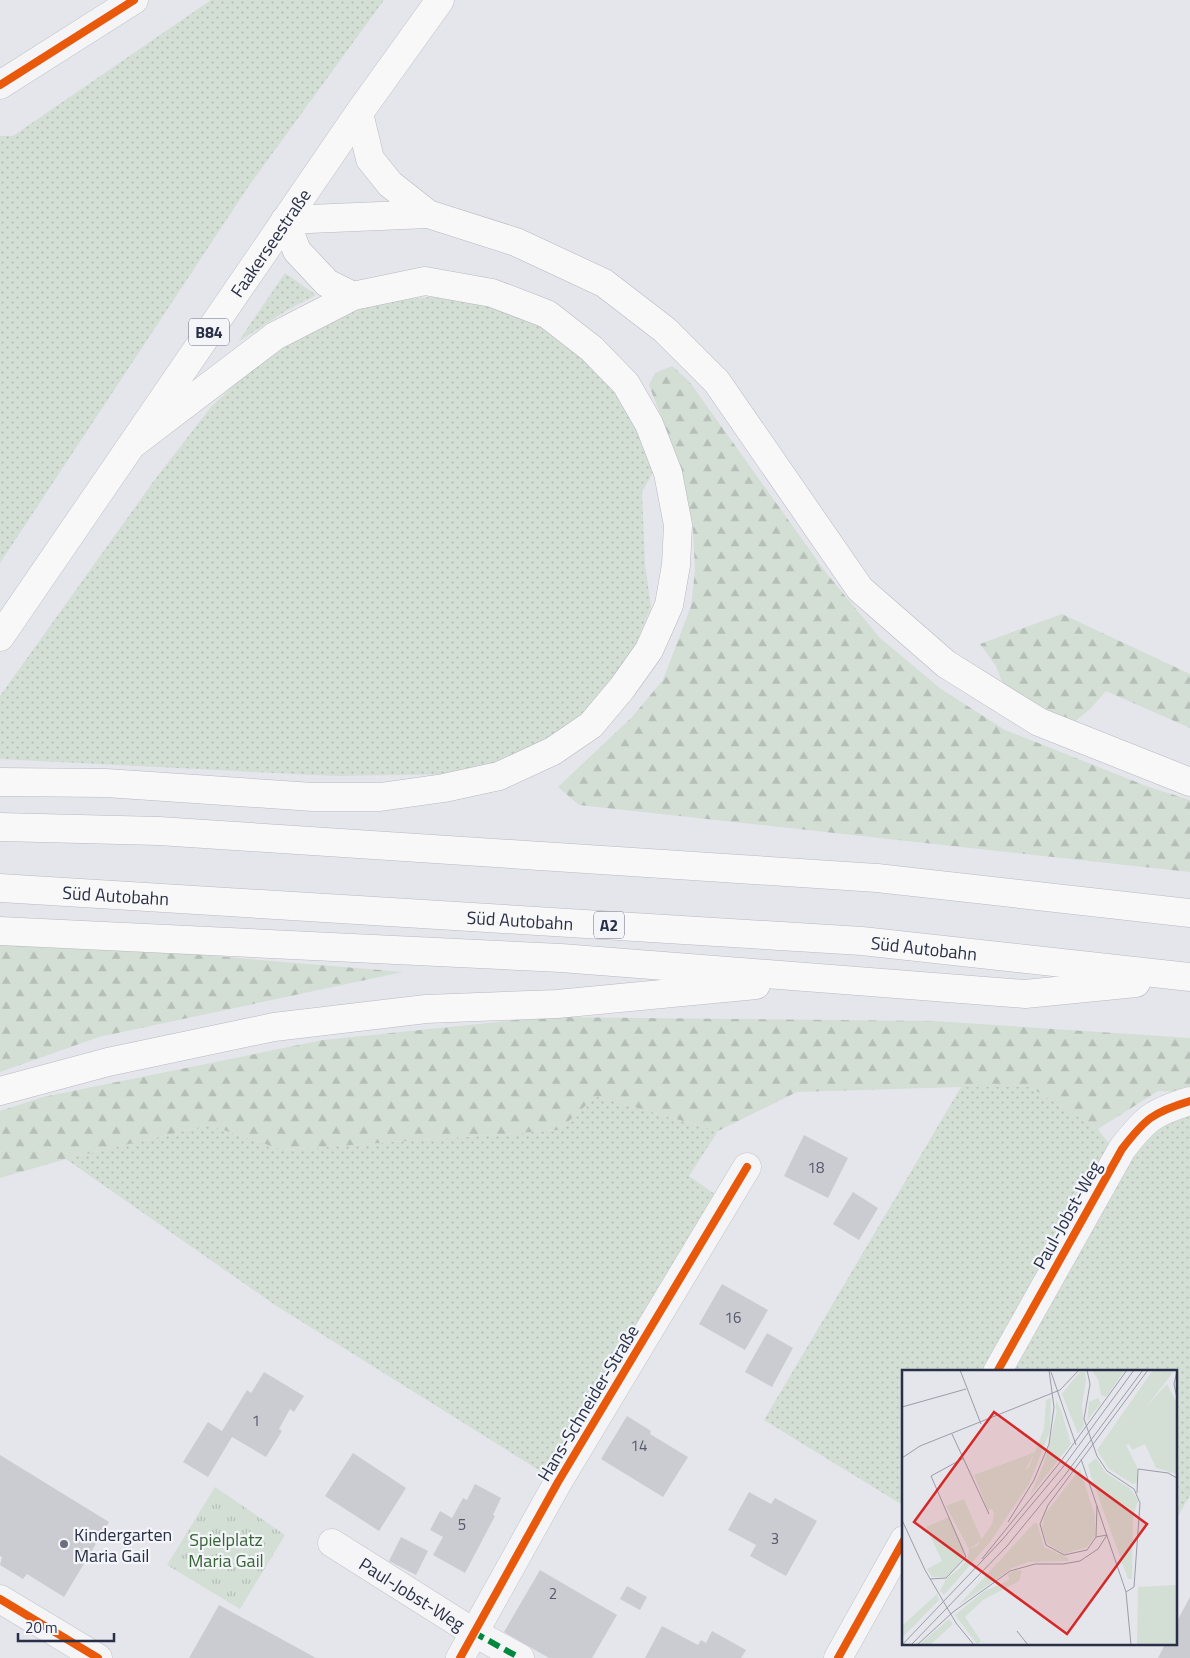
<svg xmlns="http://www.w3.org/2000/svg" width="1190" height="1658" viewBox="0 0 1190 1658" font-family="'Titillium Web',sans-serif">
<style>
.grass{fill:url(#grass-dots)}
.forest{fill:url(#forest-firs)}
.park{fill:url(#park-tufts)}
.building{fill:#cbccd2}
.lines{fill:none;stroke-linecap:round;stroke-linejoin:round}
.minor-casing{stroke:#c3c4c9;stroke-width:29}
.major-casing{stroke:#c1c3c9;stroke-width:29}
.highway-casing{stroke:#b7b9c0;stroke-width:29}
.minor{stroke:#f5f5f7;stroke-width:28}
.major{stroke:#f8f8f9;stroke-width:28}
.highway{stroke:#f8f8f9;stroke-width:28}
.quiet{stroke:#00873e;stroke-width:6;stroke-dasharray:12 6;stroke-linecap:butt}
.cycleway-casing{stroke:#f3f5f9;stroke-width:11}
.cycleway{stroke:#e8590c;stroke-width:8}
.poi-dot{fill:#6b6f80;stroke:#f3f5f9;stroke-width:2}
.labels{text-anchor:middle;dominant-baseline:central;stroke-width:4.5;stroke-linejoin:round;paint-order:stroke}
.number-label{font-size:15px;fill:#53586b}
.shield{fill:#f3f5f9;stroke:#666a7c;stroke-width:1}
.shield-label{font-size:16px;font-weight:bold;fill:#292f47}
.street-label{font-size:18px;fill:#292f47;stroke:#f3f5f9}
.poi-label{font-size:18px;fill:#292f47;stroke:#f3f5f9;text-anchor:start}
.park-label{font-size:18px;fill:#366435;stroke:#f3f5f9}
.inset-road{fill:none;stroke:#9a9da9;stroke-width:1}
.view{fill:#d62828;fill-opacity:0.15;stroke:#d62828;stroke-width:2.5}
.inset-edge{fill:none;stroke:#292f47;stroke-width:2.5}
</style>
<defs>
<pattern id="grass-dots" width="8" height="8" patternUnits="userSpaceOnUse" patternTransform="scale(1.25)"><rect width="8" height="8" fill="#d3ded5"/><path d="M2 2h.1M6 6h.1" fill="none" stroke="#b5bfb8" stroke-width="1.8" stroke-linecap="round"/></pattern>
<pattern id="forest-firs" width="22" height="20" patternUnits="userSpaceOnUse" patternTransform="scale(1.25)"><rect width="22" height="20" fill="#d3ded5"/><path d="M5 1l3.5 6h-7zM16 11l3.5 6h-7z" fill="#b5bfb8"/></pattern>
<pattern id="park-tufts" width="24" height="20" patternUnits="userSpaceOnUse" patternTransform="scale(1.25)"><rect width="24" height="20" fill="#d3ded5"/><path d="M3 7l-1-3M5 7V3M7 7l1-3M15 17l-1-3M17 17v-4M19 17l1-3" fill="none" stroke="#b5bfb8"/></pattern>
</defs>
<rect width="100%" height="100%" fill="#e5e6eb"/>
<g class="grass">
<polygon points="211,0 384,0 248,187 0,563 0,136 13,136"/>
<polygon points="285,273 316,295 287,310 238,342"/>
<path d="M432 297C446 299 461 299 474 301 528 311 591 353 620 399 635 421 644 447 653 472L642 492 645 564 651 607 632 653 603 694 574 722 554 737 494 765 457 774 335 776 0 759V696L153 482 211 407 256 364 284 343 354 308 386 301Z"/>
<polygon points="961,1087 1030,1087 1098,1129 1112,1148 985,1372 904,1372 904,1506 764,1420"/>
<polygon points="596,1096 718,1131 689,1176 719,1197 545,1474 275,1305 66,1159 209,1125 283,1150 559,1130"/>
<polygon points="1190,1114 1190,1495 1176,1520 1176,1372 1008,1372 1128,1157 1157,1127"/>
</g>
<g class="forest">
<polygon points="672,366 689,381 827,574 880,638 941,689 1005,730 1149,787 1190,800 1190,872 579,805 558,787 632,717 663,680 691,606 695,570 693,529 680,466 649,385 655,373"/>
<polygon points="1062,614 1190,674 1190,728 1106,691 1091,708 1072,724 1005,690 996,666 980,644"/>
<polygon points="0,944 119,948 403,972 99,1037 0,1072"/>
<polygon points="545,1017 935,1021 1190,1038 1190,1092 1158,1091 1098,1129 1030,1087 961,1087 797,1092 718,1131 596,1096 559,1130 283,1150 209,1125 66,1159 0,1178 0,1111 43,1097 323,1040"/>
</g>
<polygon class="park" points="215,1487 285,1535 240,1609 167,1565"/>
<g class="building">
<polygon points="804,1135 848,1158 828,1198 784,1176"/>
<polygon points="853,1192 878,1208 859,1240 833,1224"/>
<polygon points="722,1284 768,1310 745,1350 699,1324"/>
<polygon points="767,1333 793,1348 772,1387 745,1372"/>
<polygon points="264,1372 304,1396 294,1412 290,1409 279,1429 282,1431 266,1457 232,1437 208,1477 183,1462 208,1422 222,1431 247,1390 251,1393"/>
<polygon points="627,1416 651,1431 650,1434 688,1457 663,1497 601,1459"/>
<polygon points="353,1453 406,1488 379,1531 325,1496"/>
<polygon points="0,1455 109,1522 64,1597 27,1574 23,1579 0,1565 2,1557 0,1556"/>
<polygon points="475,1484 501,1498 493,1515 495,1516 465,1573 433,1555 443,1537 430,1530 440,1511 452,1518 463,1498 467,1500"/>
<polygon points="749,1492 771,1504 775,1498 817,1521 786,1576 750,1556 756,1545 728,1530"/>
<polygon points="401,1537 428,1551 416,1575 389,1561"/>
<polygon points="540,1570 617,1615 592,1658 549,1658 504,1632"/>
<polygon points="627,1586 647,1597 640,1610 620,1599"/>
<polygon points="1190,1597 1190,1658 1158,1658 1165,1644 1176,1644 1176,1623"/>
<polygon points="219,1605 316,1658 189,1658"/>
<polygon points="662,1626 698,1645 701,1640 706,1643 712,1631 746,1650 741,1658 645,1658"/>
</g>
<g class="lines">
<g class="minor-casing">
<g id="minor">
<polyline points="0,85 134,0"/>
<path d="M997 1372 1122 1149C1145 1119 1153 1112 1190 1101"/>
<path id="s1" d="M332 1543 473 1632 520 1658"/>
<polyline points="0,1599 98,1658"/>
<polyline points="460,1658 558,1482 747,1167"/>
<polyline points="838,1658 904,1540"/>
</g>
</g>
<g class="major-casing">
<g id="major">
<path id="s2" d="M0 637 359 113 440 0"/>
</g>
</g>
<g class="highway-casing">
<g id="highway">
<polyline points="359,113 370,159 390,184 428,214 516,242 604,283 665,330 717,382 860,589 946,664 1039,722 1190,782"/>
<polyline points="353,296 327,283 297,251 285,220 428,214"/>
<polyline points="0,782 106,783 313,797 380,797 444,788 499,776 553,751 591,725 622,688 649,650 669,605 676,565 678,525 668,473 649,424 626,384 592,349 547,314 492,293 425,281 353,296 275,336 133,444"/>
<polyline points="0,827 159,831 877,878 1190,913"/>
<path id="s3" d="M0 888 862 941 1190 977"/>
<polyline points="0,931 561,958 1025,994 1136,983"/>
<polyline points="0,1091 108,1062 274,1027 426,1009 557,1004 756,985"/>
</g>
</g>
<use href="#minor" class="minor"/>
<use href="#major" class="major"/>
<use href="#highway" class="highway"/>
<polyline class="quiet" points="473,1632 520,1658"/>
<g class="cycleway-casing">
<g id="cycleway">
<polyline points="0,85 134,0"/>
<path d="M997 1372 1122 1149C1145 1119 1153 1112 1190 1101"/>
<polyline points="0,1599 98,1658"/>
<polyline points="460,1658 558,1482 747,1167"/>
<polyline points="838,1658 904,1540"/>
</g>
</g>
<use href="#cycleway" class="cycleway"/>
</g>
<circle class="poi-dot" cx="64" cy="1544" r="5"/>
<g class="labels">
<g class="number-label">
<text x="816" y="1167">18</text>
<text x="733" y="1317">16</text>
<text x="256" y="1420">1</text>
<text x="639" y="1445">14</text>
<text x="462" y="1524">5</text>
<text x="775" y="1538">3</text>
<text x="553" y="1593">2</text>
</g>
<g class="shield">
<rect x="189" y="318.5" width="40" height="27" rx="4"/>
<rect x="594" y="911.5" width="30" height="27" rx="4"/>
</g>
<g class="shield-label">
<text x="209" y="332">B84</text>
<text x="609" y="925">A2</text>
</g>
<g class="street-label">
<text stroke="none"><textPath href="#s2" startOffset="478">Faakerseestraße</textPath></text>
<text stroke="none"><textPath href="#s3" startOffset="116">Süd Autobahn</textPath></text>
<text stroke="none"><textPath href="#s3" startOffset="521">Süd Autobahn</textPath></text>
<text stroke="none"><textPath href="#s3" startOffset="926">Süd Autobahn</textPath></text>
<text transform="translate(1067 1215) rotate(-61)">Paul-Jobst-Weg</text>
<text transform="translate(588 1403) rotate(-59)">Hans-Schneider-Straße</text>
<text stroke="none"><textPath href="#s1" startOffset="95">Paul-Jobst-Weg</textPath></text>
</g>
<g class="poi-label">
<text x="74" y="1534">Kindergarten<tspan x="74" dy="21">Maria Gail</tspan></text>
</g>
<g class="park-label">
<text x="226" y="1539">Spielplatz<tspan x="226" dy="21">Maria Gail</tspan></text>
</g>
</g>
<g transform="translate(902 1370)">
<rect width="275" height="275" fill="#e5e6eb"/>
<path d="M178 2H183L184 11 180 35 162 21ZM265 14 275 33V104L254 98 243 74 230 80 227 74 224 75 235 97V113L231 114 207 99 195 80 217 55 244 37ZM154 30 159 40 169 74 159 55 156 37 154 43ZM133 82 104 135 92 144 90 139 86 140 72 105ZM194 88 204 103 229 119 236 131 231 146 230 209H226L189 106 186 95ZM178 99 193 146V166L185 177 161 184 145 173 140 158 143 144ZM62 129 80 170 67 179 44 136ZM47 147 62 180V189L44 207H30L25 199 40 191 24 157Z" fill="#d3ded5"/>
<path d="M189 0H223L204 27 199 25 196 9ZM251 0H273L244 37 217 55 195 80ZM162 21 180 35 182 56 176 64 160 24ZM149 28 148 61 127 114 88 172 42 225 38 221 44 209 57 199 66 188 67 179 75 176 90 154 92 144 103 135V130L120 103 127 97 142 59 144 30ZM196 28 199 33 185 51 187 32ZM156 37 159 55 169 74 128 126 142 93ZM132 153H135L142 177 166 188V191L127 192 110 198 56 236ZM114 200 120 201 117 211 81 230 63 247 79 271 75 274 53 245 81 222 107 210 106 204ZM275 215V275H235L236 217ZM35 224 37 230 0 268V256ZM47 249 51 254 28 275H17Z" fill="#d3ded5"/>
<path class="inset-road" d="M58 0 79 54M185 0 188 14 182 49 195 86 205 101 232 119 238 133 232 217 224 222M275 1 272 14 275 28M149 2 174 75M0 37 64 19M50 64 87 144M0 88 18 76 158 20 177 0M179 89 224 222 229 275M235 123 236 99 266 103 275 108M195 136 194 167 185 180 162 185 144 175 138 154 146 135 246 0M0 150 23 200 54 253 72 275M106 152 132 110 147 74 152 37 147 0M80 189 159 91 225 0M28 209 44 208 64 187 29 106 62 88M115 261 126 275M0 275 100 170 161 97 232 0M9 275 105 176 163 105 241 0M15 275 51 242 108 201 133 194H161L178 191 196 179 205 165 194 167"/>
<path class="view" d="M92 42 245 154 165 264 12 152Z"/>
<rect width="275" height="275" class="inset-edge"/>
</g>
<path d="M18 1633v8h96v-8" fill="none" stroke="#292f47" stroke-width="2.5"/>
<text x="25" y="1633" font-size="15" fill="#292f47" stroke="#f3f5f9" stroke-width="4" paint-order="stroke">20 m</text>
</svg>
